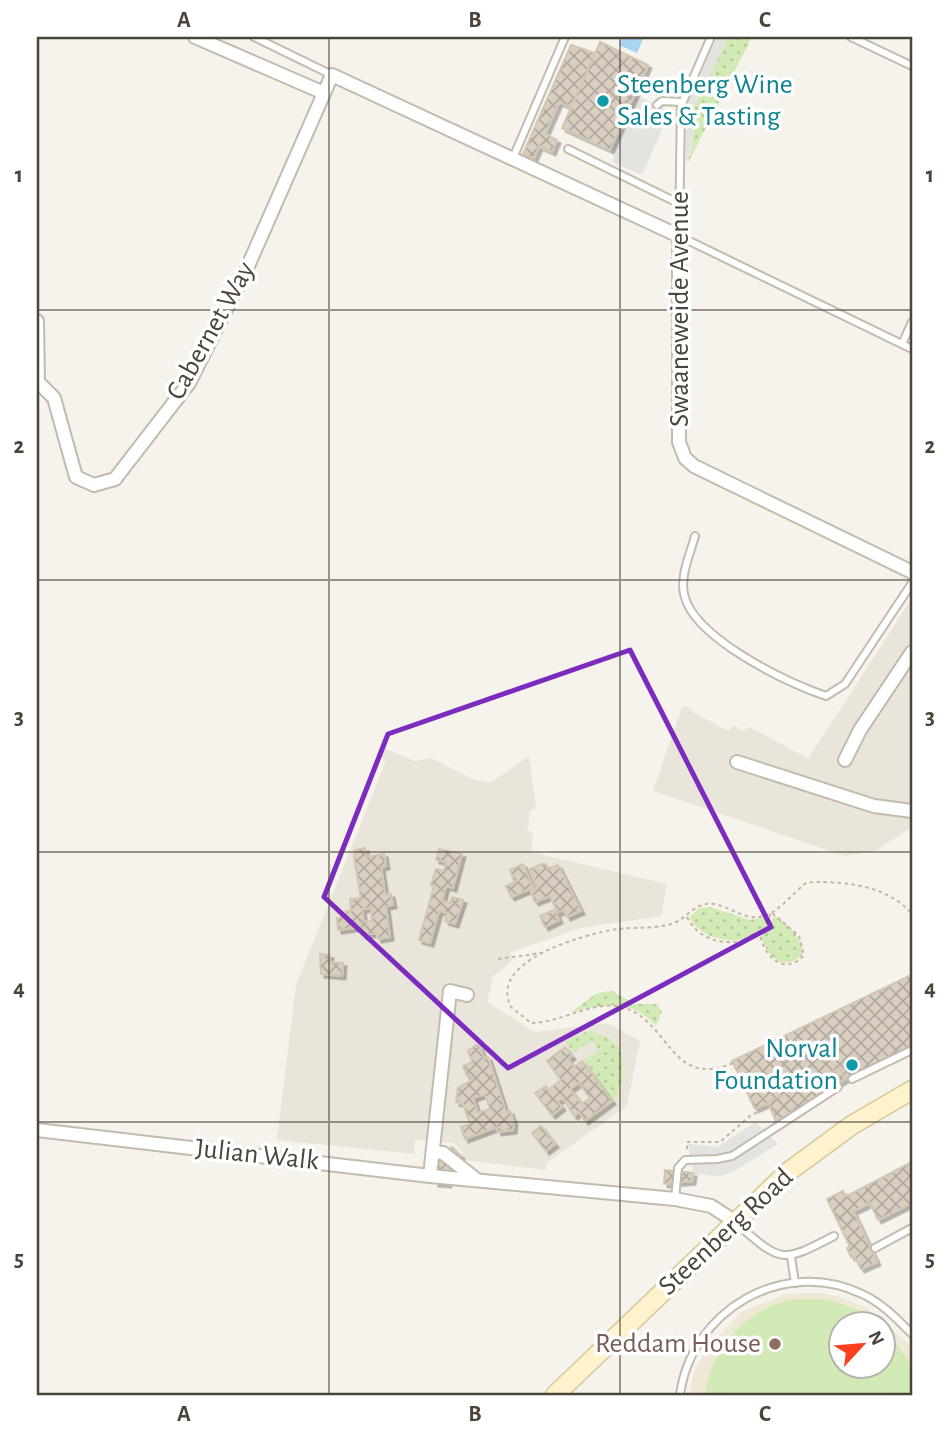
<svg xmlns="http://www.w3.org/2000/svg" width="949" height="1432" viewBox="0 0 949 1432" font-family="'Alegreya Sans',sans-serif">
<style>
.residential{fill:#eae5da}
.education{fill:#efe8d6;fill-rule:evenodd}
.grass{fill:url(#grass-dots)}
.garden{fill:#d2eab5}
.parking{fill:#e5e3e0}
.water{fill:#a9d4f2}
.building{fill:url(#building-cross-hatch);stroke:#d3c7b4;stroke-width:2;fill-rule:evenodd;filter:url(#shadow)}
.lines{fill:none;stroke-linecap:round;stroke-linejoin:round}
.lane-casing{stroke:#c2bbae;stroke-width:10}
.street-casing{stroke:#c2bbae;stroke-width:16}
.secondary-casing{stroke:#d6c79b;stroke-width:21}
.path{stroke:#c4b79f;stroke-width:2;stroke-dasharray:3.5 3.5;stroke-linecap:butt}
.lane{stroke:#fff;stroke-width:6}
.street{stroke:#fff;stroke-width:12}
.secondary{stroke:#fff3cd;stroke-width:18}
.marked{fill:none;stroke:#7b2cbf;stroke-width:5;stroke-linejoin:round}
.grid{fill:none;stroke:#4b4439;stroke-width:2;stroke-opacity:0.55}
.culture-dot{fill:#0f9aa8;stroke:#fff;stroke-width:2.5}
.education-dot{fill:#8d6e63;stroke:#fff;stroke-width:2.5}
.labels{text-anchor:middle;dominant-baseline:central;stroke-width:7;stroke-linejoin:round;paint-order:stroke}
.culture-label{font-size:28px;fill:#0d838f;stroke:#fff;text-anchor:start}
.street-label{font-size:28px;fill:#4b4439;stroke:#fff}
.education-label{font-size:28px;fill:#785e54;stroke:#fff;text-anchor:end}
.neatline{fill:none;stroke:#4b4439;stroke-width:2.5}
.grid-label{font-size:23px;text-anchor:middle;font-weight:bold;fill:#4b4439}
</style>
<defs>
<pattern id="grass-dots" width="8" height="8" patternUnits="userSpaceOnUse" patternTransform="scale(1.75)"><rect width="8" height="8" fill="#d2eab5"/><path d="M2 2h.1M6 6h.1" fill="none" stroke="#b6ca9c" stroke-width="1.8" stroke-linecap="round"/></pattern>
<pattern id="building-cross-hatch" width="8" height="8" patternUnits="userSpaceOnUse" patternTransform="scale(1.75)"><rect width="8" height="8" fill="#d8cfc1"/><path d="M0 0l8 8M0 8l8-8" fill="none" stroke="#b1aa9e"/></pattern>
<filter id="shadow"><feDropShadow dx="3.5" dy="3.5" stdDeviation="0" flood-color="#0004"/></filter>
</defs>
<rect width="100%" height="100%" fill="#f6f3ec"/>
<g class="residential">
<polygon points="912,598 912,827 875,851 845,856 653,791 682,707 688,706 694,713 729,731 733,725 743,731 750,727 808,759"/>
<polygon points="381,747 415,761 431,758 472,779 490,783 529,756 536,809 531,810 527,831 533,832 531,852 667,884 661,916 581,928 511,952 512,961 493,977 487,1002 535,1032 607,1023 640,1041 627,1106 546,1163 546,1170 463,1160 463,1153 454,1143 415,1140 414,1154 277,1140 296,985 386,761 377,754"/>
</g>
<path class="education" d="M820 1293 840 1297 867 1308 912 1347V1395H689L694 1372 706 1349 741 1312 785 1294ZM841 1324H883V1366H841Z"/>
<g class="grass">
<polygon points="728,37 752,37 687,165 693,143 694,108"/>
<path d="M710 907 750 920 768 917C769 947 705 949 689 917L700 908Z"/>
<path d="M774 915C786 925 805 937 802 955 783 973 767 956 761 936L768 931Z"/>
<path d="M612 991 635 1004H657L662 1012 656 1026C630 998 604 1004 571 1012L597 993Z"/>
<path d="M589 1031 609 1038 620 1049C624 1065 625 1089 612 1101L585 1060 599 1050 592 1040 574 1053 565 1041Z"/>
</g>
<path class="garden" d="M828 1299 864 1312 878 1323 841 1324V1366H883V1327L909 1361 912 1395H705C712 1349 742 1311 790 1300 801 1298 816 1300 828 1299Z"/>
<g class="parking">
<polygon points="717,37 728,37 694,108 693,143 686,164 685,109"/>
<polygon points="635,95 670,111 642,175 612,162 615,154 610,150"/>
<polygon points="756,1122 778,1144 731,1173 719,1176 694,1174 688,1144 717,1147"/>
</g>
<polygon class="water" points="623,37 643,39 637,53 619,45"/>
<g class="building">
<polygon points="600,42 648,65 610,150 562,128"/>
<polygon points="571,45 595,53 571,107 559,102 545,134 557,140 552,152 539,146 534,158 523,154"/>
<path d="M365 848 366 857 384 854 386 866 381 867 385 894H391L393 905 386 906 390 937 378 939 377 933 362 935 361 927 338 930 337 918 347 916 346 911H351L350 899 361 898 354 858 355 850ZM371 908 372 921 364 922 362 909Z"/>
<polygon points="439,849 462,854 453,888 446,886 442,901 450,903 452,897 463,900 455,924 445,921 447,913 439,911 430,943 419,940 434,886 431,885 436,869 444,871 446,862 436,860"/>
<polygon points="523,864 534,890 538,888 530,869 542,864 546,864 548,869 558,865 581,911 567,917 564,910 556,913 559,920 545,927 540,916 556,909 550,896 535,902 530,889 511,897 506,886 520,880 514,881 510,870"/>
<polygon points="320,954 330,955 329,962 343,963 342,976 321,974"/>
<polygon points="911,975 912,1047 845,1079 840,1068 755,1109 732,1061"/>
<path d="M476 1045 480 1047 484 1058 488 1057 506 1112 510 1111 514 1122 513 1130 498 1132 497 1127 465 1139 461 1127 470 1124 463 1104 456 1102 458 1088 472 1080 471 1075 467 1076 463 1066 472 1062 468 1051ZM485 1094 490 1109 478 1113 473 1098Z"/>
<path d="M565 1047 572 1056 568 1059 574 1067 582 1061 612 1101 585 1121 579 1112 574 1116 563 1098 557 1101 562 1107 552 1115 535 1093 546 1086 548 1090 561 1080 547 1061ZM579 1083 590 1098 582 1104 570 1089Z"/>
<polygon points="840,1068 845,1079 777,1124 768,1102"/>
<polygon points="541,1126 555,1144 546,1151 532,1133"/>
<polygon points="452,1147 461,1156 450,1167 448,1184 435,1183 438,1161"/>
<polygon points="912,1162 912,1203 878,1220 870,1203 853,1211 877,1262 861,1269 854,1256 851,1257 847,1248 850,1247 827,1199 843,1191 845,1197"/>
<polygon points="665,1170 693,1173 692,1181 664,1184"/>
</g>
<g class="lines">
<g class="lane-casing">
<g id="lane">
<polyline points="254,37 332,75"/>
<polyline points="711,37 681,106 679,236 912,349"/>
<polyline points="851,37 912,66"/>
<polyline points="657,105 662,101 682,102"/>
<polyline points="568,149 680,204"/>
<polyline points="513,158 565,37"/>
<polyline points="902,344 912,322"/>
<path d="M695 536C690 554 680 576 684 594 693 638 786 682 826 696L845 684 912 583"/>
<polyline points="852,1079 912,1050"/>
<polyline points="675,1199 678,1168 685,1160 717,1159 732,1156 838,1087"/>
<path d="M738 1225C782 1263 782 1263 834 1236"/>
<polyline points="875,1248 912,1228"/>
<polyline points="791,1257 795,1283"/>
<path d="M680 1395C691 1311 783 1256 862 1294 882 1303 897 1319 912 1334"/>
</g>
</g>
<g class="street-casing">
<g id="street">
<polyline points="195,37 324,93"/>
<polyline points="37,321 38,382"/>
<polyline points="38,382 54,398 76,477 94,485 115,479 189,383 248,266 332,75 679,236 679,442 685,458 694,466 912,572"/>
<polyline points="845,760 860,730 912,652"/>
<polyline points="737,762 874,806 912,811"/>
<polyline points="37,1130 430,1176 675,1199 711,1206 734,1221"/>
<polyline points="434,1152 443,1153 477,1180"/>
<polyline points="430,1176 450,991 467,995"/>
</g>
</g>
<g class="secondary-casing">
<polyline id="secondary" points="555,1395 788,1172 852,1125 912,1090"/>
</g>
<g class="path">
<polyline points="639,86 657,94"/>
<path d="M687 917C702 947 740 948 766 931L771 912 799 936 804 955C785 977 764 956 760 935"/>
<polyline points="498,959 542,953"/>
<path d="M733 1063C670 1090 670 1020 622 1007 592 1000 561 1023 531 1023L511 1007C487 960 586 934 617 929 635 927 654 929 671 924 683 921 690 909 702 905 723 898 742 923 764 916 780 911 793 893 806 883L814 882C849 882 888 886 912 914"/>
<polyline points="778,1098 779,1101"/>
<polyline points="687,1149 687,1142 720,1142 750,1116 769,1106"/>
</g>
<use href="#lane" class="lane"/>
<use href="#street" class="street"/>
<use href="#secondary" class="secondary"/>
</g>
<path class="marked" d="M630 650 771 927 508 1068 324 897 388 734Z"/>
<path class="grid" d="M329 37V1395M620 37V1395M37 310H912M37 580H912M37 852H912M37 1122H912"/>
<g class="culture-dot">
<circle cx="603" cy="101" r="7"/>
<circle cx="852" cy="1065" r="7"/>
</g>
<circle class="education-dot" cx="775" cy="1344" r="7"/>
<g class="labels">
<g class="culture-label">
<text x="617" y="85">Steenberg Wine<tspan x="617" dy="32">Sales &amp; Tasting</tspan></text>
<text x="838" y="1049" text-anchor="end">Norval<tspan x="838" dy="32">Foundation</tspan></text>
</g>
<g class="street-label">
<text transform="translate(680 309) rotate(-90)">Swaaneweide Avenue</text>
<text transform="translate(211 331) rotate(-61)">Cabernet Way</text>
<text transform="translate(257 1155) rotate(6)">Julian Walk</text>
<text transform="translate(726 1232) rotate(-43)">Steenberg Road</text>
</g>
<g class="education-label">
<text x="761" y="1344">Reddam House</text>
</g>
</g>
<rect width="949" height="1432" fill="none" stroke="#ffffff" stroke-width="77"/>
<g transform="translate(862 1345) rotate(64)"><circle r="33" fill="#ffffff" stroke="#b7b4b0" stroke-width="2"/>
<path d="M0-5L12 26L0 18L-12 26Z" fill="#fc3f1d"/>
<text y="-10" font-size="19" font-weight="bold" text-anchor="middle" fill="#4b4439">N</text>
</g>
<rect x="38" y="38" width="873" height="1356" class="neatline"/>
<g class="grid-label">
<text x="184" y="27">A</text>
<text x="475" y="27">B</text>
<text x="765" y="27">C</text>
<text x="19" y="182">1</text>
<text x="930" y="182">1</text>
<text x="19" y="453">2</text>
<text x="930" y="453">2</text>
<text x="19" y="724">3</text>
<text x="930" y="724">3</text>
<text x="19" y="995">4</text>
<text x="930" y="995">4</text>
<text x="19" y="1266">5</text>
<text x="930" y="1266">5</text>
<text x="184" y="1421">A</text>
<text x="475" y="1421">B</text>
<text x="765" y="1421">C</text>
</g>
</svg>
